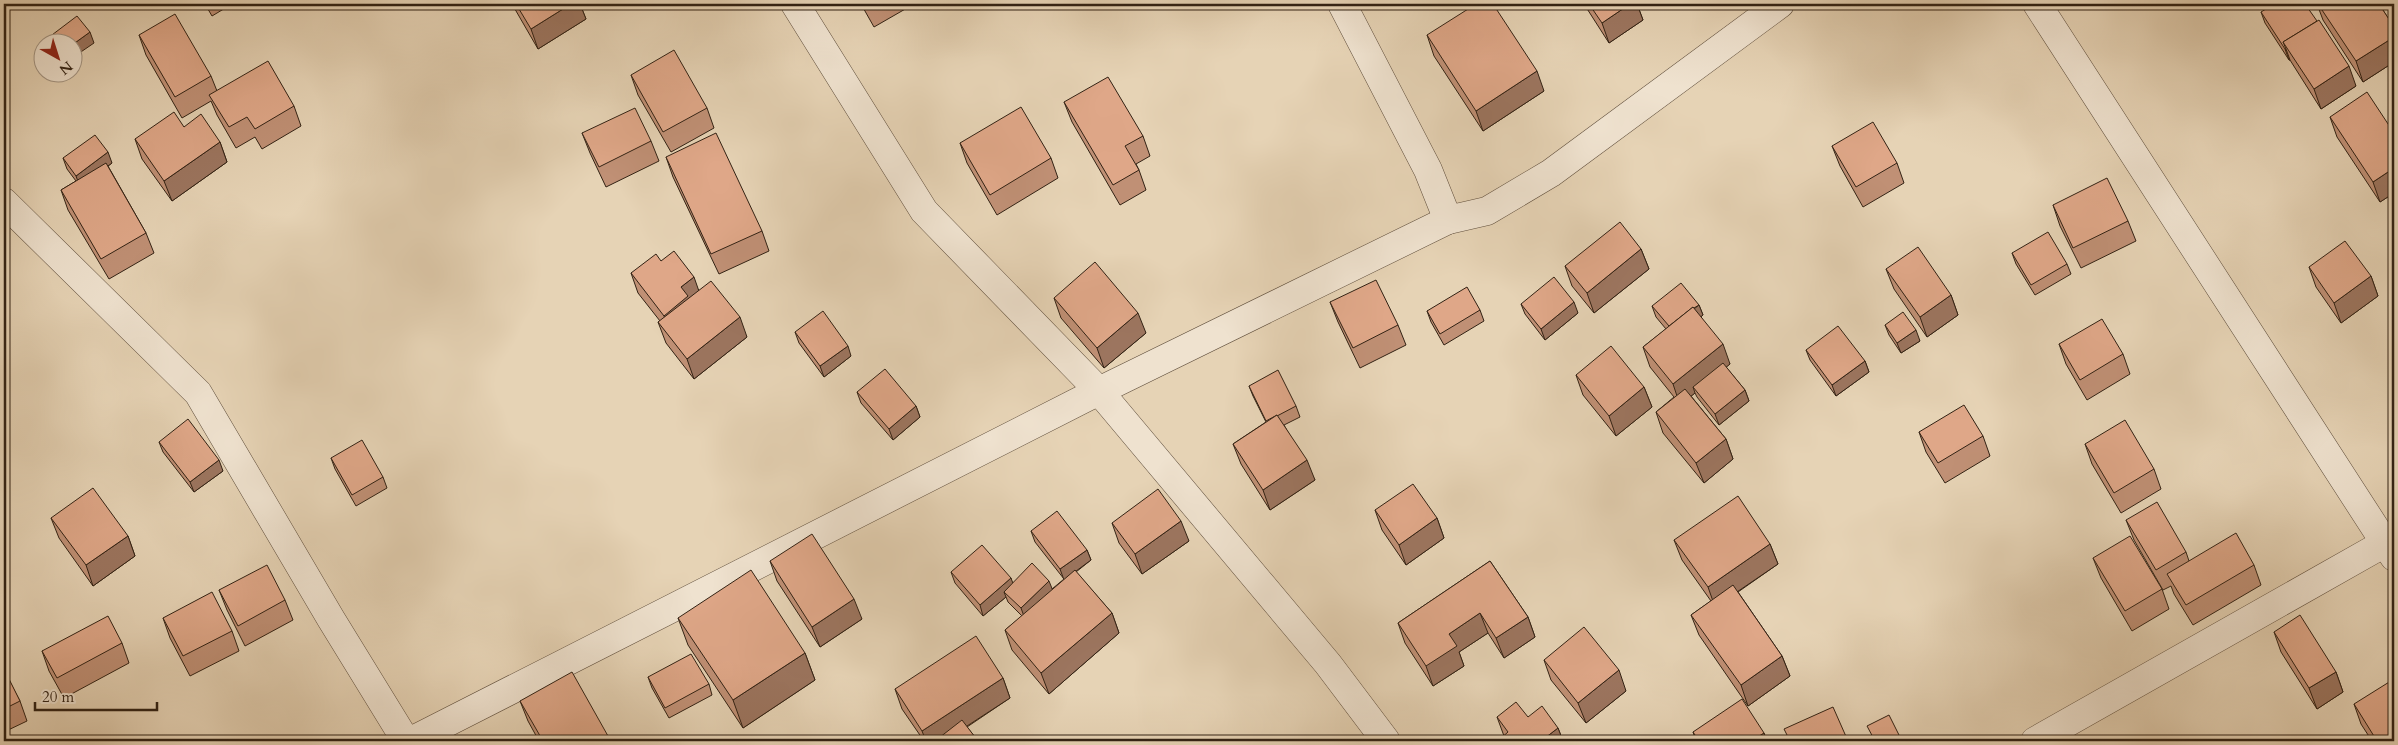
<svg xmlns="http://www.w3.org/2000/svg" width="2398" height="745" viewBox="0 0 2398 745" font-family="Cardo,serif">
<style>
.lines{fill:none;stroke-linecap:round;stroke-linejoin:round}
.minor-casing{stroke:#5f4e3c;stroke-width:29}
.minor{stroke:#efe2cf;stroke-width:28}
.wall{fill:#c09075;stroke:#322214}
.shaded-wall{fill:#9c755f;stroke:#322214}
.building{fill:#dfa788;stroke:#322214}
</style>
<rect width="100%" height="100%" fill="#e6d3b5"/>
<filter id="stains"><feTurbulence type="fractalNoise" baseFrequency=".004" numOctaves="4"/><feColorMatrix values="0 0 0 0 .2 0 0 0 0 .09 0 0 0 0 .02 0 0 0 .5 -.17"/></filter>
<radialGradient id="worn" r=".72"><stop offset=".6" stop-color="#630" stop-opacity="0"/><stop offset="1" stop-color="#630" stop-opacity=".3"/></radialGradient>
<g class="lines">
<g class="minor-casing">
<g id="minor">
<polyline points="795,4 924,211 1099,391 1328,664 1386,741"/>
<polyline points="1342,4 1428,170 1448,220 1487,211 1551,173 1780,4"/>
<polyline points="2037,4 2394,557"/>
<polyline points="4,202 198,393 331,619 406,741"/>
<polyline points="411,741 1099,391 1448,220"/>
<polyline points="2035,741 2385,543 2394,540"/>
</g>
</g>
<use href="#minor" class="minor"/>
</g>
<g class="wall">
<polygon points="205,4 232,4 212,16"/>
<polygon points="512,4 580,4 586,19 538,49"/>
<polygon points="861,4 914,4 874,27"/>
<polygon points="1584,4 1637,4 1643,20 1609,43"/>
<polygon points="2317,4 2379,4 2394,27 2394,62 2363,82 2323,20"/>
<polygon points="2261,12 2356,86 2321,109 2290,60 2289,60 2265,23"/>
<polygon points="139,35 211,76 217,91 294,106 301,126 262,149 255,137 236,148 217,115 211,101 182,118 146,55"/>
<polygon points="1427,35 1544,91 1483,131 1434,56"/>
<polygon points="631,75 707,108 714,128 671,152 638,95"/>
<polygon points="1064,102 1143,136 1150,156 1136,164 1139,170 1146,190 1120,205 1072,122"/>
<polygon points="2330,117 2394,133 2394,193 2380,202 2337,137"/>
<polygon points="184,127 220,142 227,162 172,201 142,159 135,139"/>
<polygon points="582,133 651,141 659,161 606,187 590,153"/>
<polygon points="960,143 1051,158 1058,178 997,215 967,163"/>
<polygon points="1832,146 1897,163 1904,183 1863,207 1840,166"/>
<polygon points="666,157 762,231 769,251 719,274 673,177"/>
<polygon points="63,158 112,163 108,166 146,233 154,253 109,279 68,210 61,190 76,181 67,169"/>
<polygon points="2053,205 2128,221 2136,241 2081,268 2060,226"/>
<polygon points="1641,249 1649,269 1594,313 1572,286 1565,266"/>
<polygon points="2012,253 2067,264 2071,274 2035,295 2016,264"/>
<polygon points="661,261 699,290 747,337 694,379 666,343 658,322 660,321 638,293 631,273"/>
<polygon points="2309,267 2371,276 2378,296 2341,323 2316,287"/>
<polygon points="1886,269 1951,295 1958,315 1927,337 1894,289"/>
<polygon points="1054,298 1146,333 1104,368 1061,318"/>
<polygon points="1330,302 1398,325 1406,345 1360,368 1338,322"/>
<polygon points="1521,304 1578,313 1545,340 1525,314"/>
<polygon points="1699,305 1703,315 1701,317 1730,364 1726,367 1745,390 1749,401 1719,425 1697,397 1695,393 1691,396 1726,439 1733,459 1704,483 1663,433 1656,412 1674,397 1650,367 1643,347 1666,329 1656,317 1652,306"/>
<polygon points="1480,310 1484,321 1444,345 1431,322 1427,311"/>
<polygon points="1885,325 1920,341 1901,353 1889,335"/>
<polygon points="795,332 851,356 824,377 799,343"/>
<polygon points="2059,344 2123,354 2130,374 2087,400 2066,364"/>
<polygon points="1806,350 1865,361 1869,372 1836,396 1810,360"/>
<polygon points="1576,375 1644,387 1652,407 1616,436 1583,395"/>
<polygon points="1249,386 1296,406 1300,417 1284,425 1315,480 1270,510 1241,464 1233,444 1266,422 1253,396"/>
<polygon points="857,392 916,406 920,417 893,440 861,403"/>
<polygon points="1919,432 1983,436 1990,456 1945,483 1926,452"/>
<polygon points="159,442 223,471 194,492 163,452"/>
<polygon points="2085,444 2154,469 2161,489 2121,513 2092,464"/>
<polygon points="331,458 383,477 387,488 356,506 335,469"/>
<polygon points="1375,510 1437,518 1444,538 1406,565 1382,530"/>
<polygon points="51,518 128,536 135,556 93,586 59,538"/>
<polygon points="2126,520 2186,552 2189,561 2254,565 2261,585 2193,625 2174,594 2171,586 2163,590 2134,540"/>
<polygon points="1112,523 1189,541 1142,574 1119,543"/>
<polygon points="1031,531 1087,550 1091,560 1076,572 1112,613 1119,633 1049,694 1012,650 1005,630 1022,616 1008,602 1006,597 983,616 955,583 951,572 1011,578 1012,583 1052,589 1064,579 1035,542"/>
<polygon points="1674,540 1770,544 1778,564 1738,592 1782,656 1790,676 1748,706 1699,635 1691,615 1711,601 1682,560"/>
<polygon points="2093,558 2162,589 2169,609 2132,631 2101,578"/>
<polygon points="770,561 862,619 820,647 777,581"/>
<polygon points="1490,561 1528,617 1535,637 1504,658 1488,633 1459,652 1464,666 1433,686 1405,643 1398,623"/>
<polygon points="219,590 285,600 293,620 245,646 227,610"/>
<polygon points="163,618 232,631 239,651 190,676 170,638"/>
<polygon points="678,618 805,653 815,680 743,728 688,645"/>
<polygon points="2274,632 2336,672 2343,692 2317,709 2281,652"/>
<polygon points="122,643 129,663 64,698 49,671 42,651"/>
<polygon points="1544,660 1626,691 1586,723 1551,680"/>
<polygon points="4,671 20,701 27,721 4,732"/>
<polygon points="648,677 709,684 712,695 669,718 652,688"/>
<polygon points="1003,678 1010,698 967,727 978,741 924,741 902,709 895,689"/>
<polygon points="520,701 608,736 609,741 539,741 528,721"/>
<polygon points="2354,704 2394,741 2372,741 2361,724"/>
<polygon points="1497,717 1528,717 1558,728 1563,741 1501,741 1500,739 1504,736"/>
<polygon points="1693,732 1764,733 1767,741 1696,741"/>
</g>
<g class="shaded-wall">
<polygon points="571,4 580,4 586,19 538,49 531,29"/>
<polygon points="1630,4 1637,4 1643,20 1609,43 1602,23"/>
<polygon points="90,32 94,43 72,58 72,45"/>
<polygon points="2394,37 2394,62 2363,82 2356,61"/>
<polygon points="2285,49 2286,49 2290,60 2289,60"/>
<polygon points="2349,66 2356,86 2321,109 2314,89"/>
<polygon points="1537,71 1544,91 1483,131 1476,111"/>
<polygon points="220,142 227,162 172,201 164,181"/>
<polygon points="108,152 112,163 80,187 76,176"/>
<polygon points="2394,168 2394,193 2380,202 2373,182"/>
<polygon points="1641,249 1649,269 1594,313 1587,293"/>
<polygon points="2371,276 2378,296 2341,323 2334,303"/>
<polygon points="694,277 701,297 671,336 664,316 681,287"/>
<polygon points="1951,295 1958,315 1927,337 1920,317"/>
<polygon points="1574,302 1578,313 1545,340 1541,329"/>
<polygon points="1699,305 1703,315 1674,339 1670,328"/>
<polygon points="1138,313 1146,333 1104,368 1097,348"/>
<polygon points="740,317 747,337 694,379 687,359"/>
<polygon points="1916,330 1920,341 1901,353 1897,343"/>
<polygon points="1723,344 1730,364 1697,391 1693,387 1695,393 1680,405 1673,384"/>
<polygon points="848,346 851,356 824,377 820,366"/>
<polygon points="1865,361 1869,372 1836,396 1832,385"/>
<polygon points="1644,387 1652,407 1616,436 1609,416"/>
<polygon points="1745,390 1749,401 1719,425 1715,414"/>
<polygon points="916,406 920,417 893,440 889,429"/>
<polygon points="1726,439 1733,459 1704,483 1696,463"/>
<polygon points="219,460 223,471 194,492 190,482"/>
<polygon points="1307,460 1315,480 1270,510 1263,490"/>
<polygon points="1437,518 1444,538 1406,565 1399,545"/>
<polygon points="1181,521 1189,541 1142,574 1135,554"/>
<polygon points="128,536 135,556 93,586 86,565"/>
<polygon points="1770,544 1778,564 1715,607 1708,587"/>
<polygon points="1087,550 1091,560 1064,580 1060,569"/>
<polygon points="1011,578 1015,589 1004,592 1006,597 983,616 980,605"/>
<polygon points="1049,581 1053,591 1025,619 1021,608"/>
<polygon points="854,599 862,619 820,647 812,627"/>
<polygon points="1112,613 1119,633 1049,694 1041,673"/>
<polygon points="1480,613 1488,633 1459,652 1464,666 1433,686 1426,666 1449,634"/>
<polygon points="1528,617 1535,637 1504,658 1496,638"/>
<polygon points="805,653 815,680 743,728 733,700"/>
<polygon points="1782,656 1790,676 1748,706 1741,685"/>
<polygon points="1619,670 1626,691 1586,723 1578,703"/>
<polygon points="2336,672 2343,692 2317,709 2309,688"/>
<polygon points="1003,678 1010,698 944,741 926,741 922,731"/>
<polygon points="1558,728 1563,741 1541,741"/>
<polygon points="1764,733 1767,741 1751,741"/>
</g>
<g class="building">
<polygon points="516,4 571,4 531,29"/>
<polygon points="865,4 872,4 867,7"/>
<polygon points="1476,4 1493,4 1537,71 1476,111 1427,35"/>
<polygon points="1589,4 1630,4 1602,23"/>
<polygon points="2274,4 2305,4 2317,21 2283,42 2286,49 2285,49 2261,12"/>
<polygon points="2318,4 2379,4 2394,27 2394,37 2356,61"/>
<polygon points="175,14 211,76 175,97 139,35"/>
<polygon points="77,16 90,32 72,45 72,42 45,42 44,41"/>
<polygon points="2319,20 2349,66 2314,89 2283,42"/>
<polygon points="674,50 707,108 663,132 631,75"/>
<polygon points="268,61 294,106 255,129 247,117 229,127 209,95"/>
<polygon points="1108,77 1143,136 1125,146 1139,170 1113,185 1064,102"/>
<polygon points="2367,92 2394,133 2394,168 2373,182 2330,117"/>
<polygon points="1021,107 1051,158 990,195 960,143"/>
<polygon points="635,108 651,141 599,167 582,133"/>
<polygon points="174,112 184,127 201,114 220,142 164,181 135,139"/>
<polygon points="1873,122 1897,163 1856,187 1832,146"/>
<polygon points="716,133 762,231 711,254 666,157"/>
<polygon points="95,135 108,152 76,176 63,158"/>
<polygon points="106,163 146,233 101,259 61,190"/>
<polygon points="2107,178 2128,221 2073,248 2053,205"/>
<polygon points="1620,222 1641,249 1587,293 1565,266"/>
<polygon points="2048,232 2067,264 2031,285 2012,253"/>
<polygon points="2345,241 2371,276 2334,303 2309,267"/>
<polygon points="1918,247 1951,295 1920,317 1886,269"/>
<polygon points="674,251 694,277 681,287 688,296 664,316 631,273 656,254 661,261"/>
<polygon points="1095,262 1138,313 1097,348 1054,298"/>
<polygon points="1554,277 1574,302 1541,329 1521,304"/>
<polygon points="1376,280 1398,325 1353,348 1330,302"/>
<polygon points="711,281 740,317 687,359 658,322"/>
<polygon points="1681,283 1699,305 1694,308 1693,307 1669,326 1652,306"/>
<polygon points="1467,287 1480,310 1440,334 1427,311"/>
<polygon points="1693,307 1723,344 1673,384 1643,347"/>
<polygon points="823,311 848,346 820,366 795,332"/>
<polygon points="1903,312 1916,330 1897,343 1885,325"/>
<polygon points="2102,319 2123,354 2080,380 2059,344"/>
<polygon points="1838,326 1865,361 1832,385 1806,350"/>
<polygon points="1611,346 1644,387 1609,416 1576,375"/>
<polygon points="1723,363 1745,390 1715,414 1693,387"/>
<polygon points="885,369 916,406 889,429 857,392"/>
<polygon points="1278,370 1296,406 1277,416 1277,415 1266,421 1249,386"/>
<polygon points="1685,389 1726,439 1696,463 1656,412"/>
<polygon points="1964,405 1983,436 1938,463 1919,432"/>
<polygon points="1277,415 1307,460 1263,490 1233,444"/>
<polygon points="188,419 219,460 190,482 159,442"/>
<polygon points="2125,420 2154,469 2114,493 2085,444"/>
<polygon points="362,440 383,477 352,495 331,458"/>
<polygon points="1413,484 1437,518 1399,545 1375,510"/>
<polygon points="93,488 128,536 86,565 51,518"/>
<polygon points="1158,489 1181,521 1135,554 1112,523"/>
<polygon points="1738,496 1770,544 1708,587 1674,540"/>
<polygon points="2157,502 2186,552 2156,570 2126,520"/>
<polygon points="1057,511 1087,550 1060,569 1031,531"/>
<polygon points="2236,533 2254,565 2186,605 2167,574"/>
<polygon points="812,534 854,599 812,627 770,561"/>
<polygon points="2130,536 2162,589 2125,611 2093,558"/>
<polygon points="982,545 1011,578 980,605 951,572"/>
<polygon points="1490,561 1528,617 1496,638 1480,613 1449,634 1457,646 1426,666 1398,623"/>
<polygon points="1032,563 1049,581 1021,608 1004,592"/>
<polygon points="267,565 285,600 238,626 219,590"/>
<polygon points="751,570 805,653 733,700 678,618"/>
<polygon points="1075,570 1112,613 1041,673 1005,630"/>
<polygon points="1733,585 1782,656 1741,685 1691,615"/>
<polygon points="212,592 232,631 183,656 163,618"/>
<polygon points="2300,615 2336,672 2309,688 2274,632"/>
<polygon points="108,616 122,643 57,678 42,651"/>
<polygon points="1584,627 1619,670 1578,703 1544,660"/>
<polygon points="976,636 1003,678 922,731 895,689"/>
<polygon points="691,654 709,684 665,708 648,677"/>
<polygon points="4,671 5,671 20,701 4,709"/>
<polygon points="572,672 608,736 599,741 543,741 520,701"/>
<polygon points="2394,679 2394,741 2377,741 2354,704"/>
<polygon points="1742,699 1764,733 1751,741 1699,741 1693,732"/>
<polygon points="1516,702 1528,717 1542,706 1558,728 1541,741 1502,741 1500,739 1508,732 1497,717"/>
<polygon points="1833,707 1848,741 1790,741 1784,729"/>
<polygon points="1889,715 1902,741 1875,741 1867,726"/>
<polygon points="962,720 978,741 935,741"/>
</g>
<rect width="2398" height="745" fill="none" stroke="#e6d3b5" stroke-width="20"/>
<rect x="5" y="5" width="2388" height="735" fill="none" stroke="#322214" stroke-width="2.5"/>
<rect x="10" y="10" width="2378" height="725" fill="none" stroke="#322214"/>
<g transform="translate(58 58) rotate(141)"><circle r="24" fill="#efe2cf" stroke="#a39584"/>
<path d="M0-4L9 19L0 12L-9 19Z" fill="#8f2418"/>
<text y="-8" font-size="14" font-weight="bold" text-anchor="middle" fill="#322214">N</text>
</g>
<path d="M35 702v8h122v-8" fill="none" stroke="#322214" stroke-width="2.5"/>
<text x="42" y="702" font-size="15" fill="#322214" stroke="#efe2cf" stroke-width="4" paint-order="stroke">20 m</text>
<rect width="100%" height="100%" filter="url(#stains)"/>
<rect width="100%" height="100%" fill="url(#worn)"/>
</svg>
